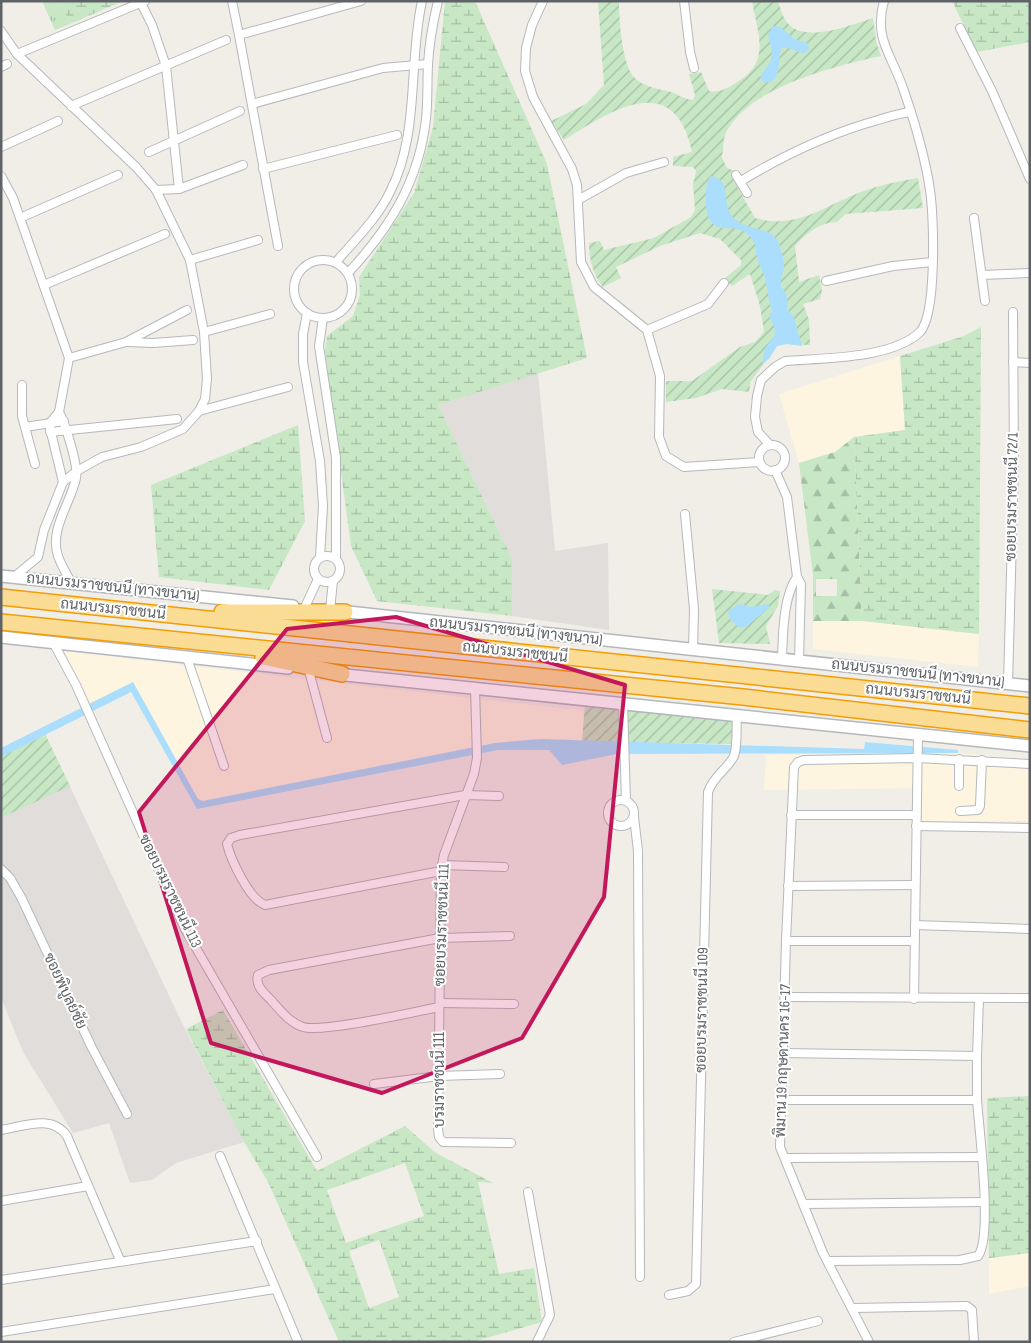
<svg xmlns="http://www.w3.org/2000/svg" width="1031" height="1343" viewBox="0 0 1031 1343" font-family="'Sofia Sans Condensed',Sarabun,sans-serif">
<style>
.commercial{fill:#fdf5e0}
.industrial{fill:#e0ddda}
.grass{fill:url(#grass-tufts)}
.forest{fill:url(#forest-firs);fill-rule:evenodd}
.wetland{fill:url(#wetland-marsh);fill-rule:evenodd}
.garden{fill:url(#garden-furrows)}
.water{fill:#abdefd}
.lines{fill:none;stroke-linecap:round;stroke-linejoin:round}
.street-casing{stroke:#b5b8bc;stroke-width:10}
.secondary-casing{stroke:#b4b7bc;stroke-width:14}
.highway-casing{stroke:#f39d06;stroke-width:18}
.street{stroke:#fff;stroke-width:8}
.secondary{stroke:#fff;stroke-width:11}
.highway{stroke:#fbdc95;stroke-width:15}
.marked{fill:#c2185b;fill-opacity:0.2;stroke:#c2185b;stroke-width:4;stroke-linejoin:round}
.labels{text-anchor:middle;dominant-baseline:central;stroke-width:4;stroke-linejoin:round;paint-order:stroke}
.street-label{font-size:15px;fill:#5f6367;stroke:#fff}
</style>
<defs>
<pattern id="grass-tufts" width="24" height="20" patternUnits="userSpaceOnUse" patternTransform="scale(1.25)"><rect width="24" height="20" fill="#c7e7c5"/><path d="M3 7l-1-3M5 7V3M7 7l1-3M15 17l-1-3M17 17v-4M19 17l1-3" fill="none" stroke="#a5bfa4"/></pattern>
<pattern id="forest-firs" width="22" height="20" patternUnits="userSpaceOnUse" patternTransform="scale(1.25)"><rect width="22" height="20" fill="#c7e7c5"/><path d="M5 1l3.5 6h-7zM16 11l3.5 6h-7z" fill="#a5bfa4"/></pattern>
<pattern id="wetland-marsh" width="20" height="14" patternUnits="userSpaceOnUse" patternTransform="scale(1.25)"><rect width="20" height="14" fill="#c7e7c5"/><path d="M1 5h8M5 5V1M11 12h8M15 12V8" fill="none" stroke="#a5bfa4"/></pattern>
<pattern id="garden-furrows" width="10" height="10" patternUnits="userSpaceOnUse" patternTransform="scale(1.25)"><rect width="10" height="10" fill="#c7e7c5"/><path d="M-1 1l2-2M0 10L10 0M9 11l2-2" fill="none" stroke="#a5bfa4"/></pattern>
</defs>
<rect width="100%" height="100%" fill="#f1eee8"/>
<g class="commercial">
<polygon points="900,356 905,430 854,437 835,452 799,463 779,394"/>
<polygon points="813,621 862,621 979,634 978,667 813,649"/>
<polygon points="64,651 584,711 582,742 541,739 495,743 203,801 198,799 133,682 89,704"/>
<polygon points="958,753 1030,759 1030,821 922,821 920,788 764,790 766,755"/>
<polygon points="1030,1253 1030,1286 989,1294 989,1258"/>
</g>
<g class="industrial">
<polygon points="538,373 555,551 608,543 609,630 512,616 512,559 438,405"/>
<polygon points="45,734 182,1023 244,1142 176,1163 152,1180 130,1183 109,1123 73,1133 23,1052 1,997 1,757"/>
</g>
<polygon class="grass" points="42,1 60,1 70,24 55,30"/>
<path class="forest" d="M854 437 862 621H813V575L799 463 835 452ZM816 579H837V596H816Z"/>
<g class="wetland">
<polygon points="60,1 123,1 70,24"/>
<polygon points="445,1 475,1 547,164 587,358 438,405 512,559 512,616 377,601 351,546 325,351 327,336 353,316 360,295 359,277 414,193 433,127"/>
<polygon points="952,1 1030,1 1030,42 977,52"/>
<polygon points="981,327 979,634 862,621 854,437 905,430 900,356 964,336"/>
<polygon points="298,425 305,521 269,590 159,577 151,485"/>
<path d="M223 1010 317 1171 405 1126 436 1153 493 1183 478 1182 499 1274 534 1268 542 1322 472 1342H392L391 1339 385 1342H339L268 1182 244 1142 186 1029ZM405 1163 424 1216 346 1243 327 1190ZM379 1240 399 1297 369 1308 349 1251Z"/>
<polygon points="1030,1096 1030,1253 989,1258 987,1098"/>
</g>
<g class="garden">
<path d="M598 1H619C619 20 622 62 633 76 641 86 657 89 668 91 677 93 682 99 693 100L695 95 689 74 701 72 709 91C718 93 726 89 734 84 772 63 758 36 752 1H778C781 11 784 22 793 28 813 40 852 25 873 18L876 41 881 56C835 66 745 88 725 135 723 142 723 151 722 158L727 168 735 171 731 176 755 218C797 230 824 206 861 192 880 185 899 181 918 178L923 208 846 214 837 222C820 222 806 233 795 246L799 282 819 275 822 290 820 299 803 304 809 320 810 345 783 344 777 346 751 381 749 392 722 389 696 398 666 402V381H692L740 347 755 342 764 332 760 306 750 274 732 286 724 279 741 265V260L720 239 700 233 660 246 616 267 621 278 603 287C593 274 589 260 589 243L600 241 604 250 654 238 691 217 695 210 693 185 696 171 693 167 673 166V157L692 152C674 68 611 111 564 140L551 121 586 104 604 85Z"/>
<polygon points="712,589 768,595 775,590 780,591 778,606 766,626 770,644 719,643"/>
<polygon points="585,705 733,720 732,744 582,742"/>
<polygon points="45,734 70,786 1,818 1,757"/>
</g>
<g class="water">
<path d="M772 26 781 27 794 39 808 43 809 49 805 53C797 53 790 46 782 48 776 59 784 86 763 82L760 76C774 59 774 57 768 36Z"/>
<path d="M711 176C733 180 721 203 732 216 744 231 767 227 776 238 780 243 785 262 784 269 782 276 780 279 781 287 788 293 788 301 787 309L793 315 802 346 787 344 777 346 769 359 762 364 765 348 774 337 775 329 769 316 772 311C768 300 768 290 765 278 763 271 758 264 757 257 755 251 757 247 754 242 738 213 707 247 706 201 706 191 705 184 711 176Z"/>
<polygon points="739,604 751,607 768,604 770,607 746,627 738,627 730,619 728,611"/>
<polygon points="133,682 198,799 203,801 495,743 541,739 864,749 865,742 958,750 958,753 617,754 562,765 549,750 498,750 197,809 131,692 1,757 1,748"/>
</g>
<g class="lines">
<g class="street-casing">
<g id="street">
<polyline points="232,1 239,35 361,1"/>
<polyline points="543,1 532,25 526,48 525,71 533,97 572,169 577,185 581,262 594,287 647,330 660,376 659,437 666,456 684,467 759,462"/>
<polyline points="684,1 690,52 694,68"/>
<polyline points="141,3 152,25 166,66 179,189"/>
<polyline points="960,28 992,91 1030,179"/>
<polyline points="1,31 17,54 136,167 156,190 190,260 204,332 207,379 205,399 199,411 183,429 141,447 102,457 77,471 63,482 44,530 38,557 14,577"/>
<polyline points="239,35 278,246"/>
<polyline points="17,54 145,1"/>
<polyline points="1,67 7,64"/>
<polyline points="252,104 383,68 428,64"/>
<polyline points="71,106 226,40"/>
<polyline points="1,147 58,121"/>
<polyline points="149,152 240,111"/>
<polyline points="263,169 397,135"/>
<polyline points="736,175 747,193"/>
<polyline points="1,176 13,198 69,358 59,412 49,424 63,482"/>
<path d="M741 181C784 155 828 134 878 120 888 117 900 113 911 112"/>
<polyline points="156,190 179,189 243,165"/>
<polyline points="578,200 626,173 664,162"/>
<polyline points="20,218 118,175"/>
<polyline points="974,218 985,301"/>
<circle cx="323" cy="289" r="29"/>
<polyline points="190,260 258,240"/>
<path d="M336 262C355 240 377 219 390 192 420 133 408 65 422 1"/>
<path d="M348 273C390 228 419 181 426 119 428 101 427 83 428 65 429 44 433 22 438 1"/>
<polyline points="982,275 1030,273"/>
<polyline points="826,281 893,266 932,262"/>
<polyline points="44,285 165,234"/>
<polyline points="307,313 303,334 303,362 320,461 323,506 320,557"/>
<polyline points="323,318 319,346 336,458 336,559"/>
<polyline points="647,330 708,304 724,283"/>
<polyline points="204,332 270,314"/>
<polyline points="128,342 153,343 193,340"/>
<polyline points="69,358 126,342 187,310"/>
<polyline points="1013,362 1030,363"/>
<polyline points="22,385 22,416 35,464"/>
<polyline points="199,411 288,387"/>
<path d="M59 412C65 423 79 467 76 478 71 503 49 529 58 556 61 565 67 574 71 583"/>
<polyline points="25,427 64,421"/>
<polyline points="50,432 177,419"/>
<circle cx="772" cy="458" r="13"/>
<path d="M770 445 758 432 755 417 757 396 761 380 775 367 785 361C822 358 892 359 920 332 937 314 934 216 930 190 925 156 915 123 904 91 893 56 873 40 884 1"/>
<polyline points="775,470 787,497 797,577 801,584 799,660"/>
<polyline points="685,514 694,609 693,649"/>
<circle cx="327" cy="569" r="13"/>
<polyline points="305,607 318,579"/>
<polyline points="330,610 333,581"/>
<polyline points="54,644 76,685 185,929 317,1157"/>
<polyline points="187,658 224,766"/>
<path d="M782 658C783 635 783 596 797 577"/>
<polyline points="309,671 327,738"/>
<polyline points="1008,683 1014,464 1013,312"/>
<polyline points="475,687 477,758 474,774 444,855 441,871 438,1129 439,1137 443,1142 511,1143"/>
<polyline points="623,703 626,801"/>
<polyline points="959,759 959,786"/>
<circle cx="621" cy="813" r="13"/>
<polyline points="960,811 978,810 980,806 982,760"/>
<polyline points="791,815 916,815"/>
<polyline points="634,817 638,851 640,1277"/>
<polyline points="916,826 1030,828"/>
<polyline points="442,865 504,867"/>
<polyline points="1,869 10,878 21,897 92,1048 127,1114"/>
<path d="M441 871 265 905C249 899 231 860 227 844L231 838 240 835 465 795 499 796"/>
<polyline points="788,886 915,885"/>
<polyline points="915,925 1030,929"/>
<polyline points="786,941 914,941"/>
<polyline points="786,997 1030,998"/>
<polyline points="914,999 918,734"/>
<polyline points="440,1003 514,1004"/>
<path d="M439 1007C413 1012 323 1033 303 1027 290 1023 280 1010 271 1000 264 993 255 986 258 975L269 970 440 938 510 936"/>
<polyline points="977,1056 979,999"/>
<polyline points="374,1084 439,1076 500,1074"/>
<polyline points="782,1100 977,1100 977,1056 783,1053"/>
<path d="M1 1130C25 1126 52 1114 67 1136L120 1260"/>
<polyline points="220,1156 298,1342"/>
<polyline points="786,1158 981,1157"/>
<polyline points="528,1192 550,1315 537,1342"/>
<polyline points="1,1201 88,1186"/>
<polyline points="804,1204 984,1202"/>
<path d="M828 1261 960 1260 978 1256C993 1237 979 1129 977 1100"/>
<polyline points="1,1280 257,1241"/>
<path d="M669 1295 688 1291 696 1284 708 792C714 775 727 770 734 756 738 745 736 727 737 715"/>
<polyline points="853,1308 967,1306 972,1310 974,1342"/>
<polyline points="1,1332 275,1289"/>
<polyline points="734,1342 818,1321"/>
<polyline points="869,1342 823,1253 780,1147 786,941 794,767 798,762 804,760 917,758 1030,764"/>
</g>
</g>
<g class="secondary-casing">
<g id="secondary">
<polyline points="1,576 293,606"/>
<polyline points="339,611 1030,686"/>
<polyline points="1,637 288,668"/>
<polyline points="336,674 1030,746"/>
</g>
</g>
<g class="highway-casing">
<g id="highway">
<polyline points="1,597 1030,706"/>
<polyline points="222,612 345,612"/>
<polyline points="1,622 743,697 1030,730"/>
<polyline points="263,657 342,674"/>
</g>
</g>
<use href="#street" class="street"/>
<use href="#secondary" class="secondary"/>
<use href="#highway" class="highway"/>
</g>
<path class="marked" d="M396 617 625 685 604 897 522 1038 382 1093 211 1043 139 812 287 629Z"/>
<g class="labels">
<g class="street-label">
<text transform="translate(1012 497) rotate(-89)">ซอยบรมราชชนนี 72/1</text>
<text transform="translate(113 587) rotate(6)">ถนนบรมราชชนนี (ทางขนาน)</text>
<text transform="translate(113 609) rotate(6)">ถนนบรมราชชนนี</text>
<text transform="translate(516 631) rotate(6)">ถนนบรมราชชนนี (ทางขนาน)</text>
<text transform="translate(515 652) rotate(6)">ถนนบรมราชชนนี</text>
<text transform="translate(918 673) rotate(6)">ถนนบรมราชชนนี (ทางขนาน)</text>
<text transform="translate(918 694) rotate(6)">ถนนบรมราชชนนี</text>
<text transform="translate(170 891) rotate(64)">ซอยบรมราชชนนี 113</text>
<text transform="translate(442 925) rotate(-88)">ซอยบรมราชชนนี 111</text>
<text transform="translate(65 991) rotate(65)">ซอยพิบูลย์ชัย</text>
<text transform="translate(702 1010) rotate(-89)">ซอยบรมราชชนนี 109</text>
<text transform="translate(783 1061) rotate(-88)">พิมาน 19 กฤษดานคร 16-17</text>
<text transform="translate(439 1080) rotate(-90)">บรมราชชนนี 111</text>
</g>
</g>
<rect width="1031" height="1343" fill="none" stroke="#5f6367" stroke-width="5"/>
</svg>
